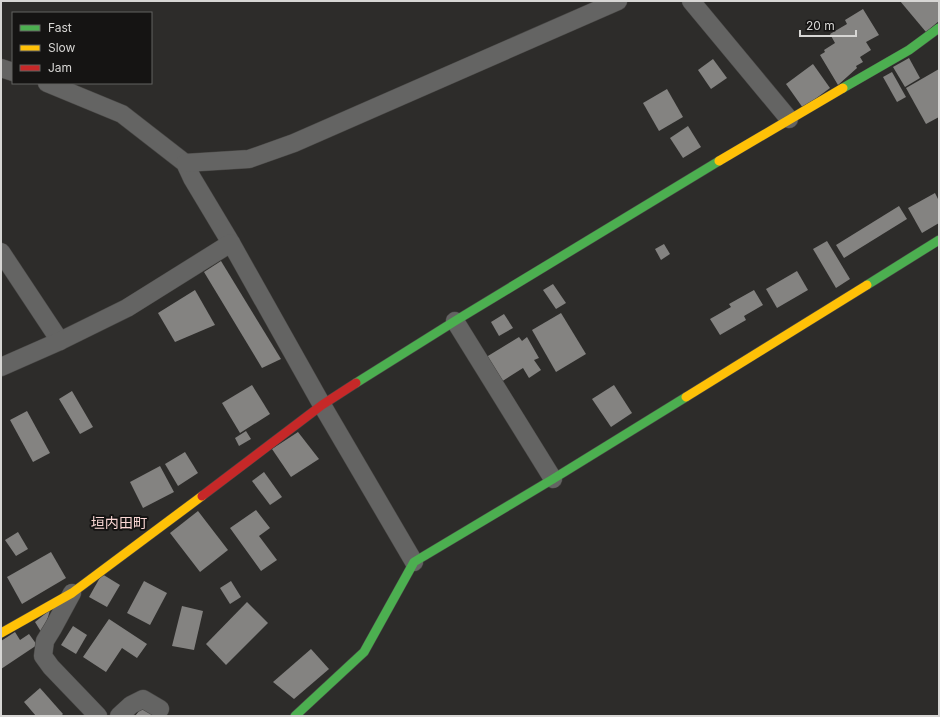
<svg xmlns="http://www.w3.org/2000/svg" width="940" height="717" viewBox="0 0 940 717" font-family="Inter,'Noto Sans JP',sans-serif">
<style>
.building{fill:#848381}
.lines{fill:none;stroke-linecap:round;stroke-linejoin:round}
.street-casing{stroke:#484745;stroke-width:19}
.fast-casing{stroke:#484745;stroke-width:10}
.slow-casing{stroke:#484745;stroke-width:10}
.jam-casing{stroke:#484745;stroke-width:10}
.street{stroke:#646463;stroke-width:18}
.fast{stroke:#4caf50;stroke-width:9}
.slow{stroke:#ffc107;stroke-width:9}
.jam{stroke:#c62828;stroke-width:9}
.labels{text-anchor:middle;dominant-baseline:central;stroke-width:4;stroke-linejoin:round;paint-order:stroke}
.quarter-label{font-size:14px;fill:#fad7d4;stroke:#151413}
</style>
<rect width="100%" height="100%" fill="#2d2c2a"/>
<g class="building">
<polygon points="900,1 939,1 939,21 926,32"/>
<polygon points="863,9 879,35 866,42 871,50 860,57 863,62 856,66 857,68 838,85 820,55 825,52 824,50 835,43 830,34 847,24 845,20"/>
<polygon points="909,58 920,78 905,87 893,67"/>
<polygon points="713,59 727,78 711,89 698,70"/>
<polygon points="813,64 830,88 803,108 786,84"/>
<polygon points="939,69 939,117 926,124 906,88"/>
<polygon points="892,72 906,97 897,102 883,77"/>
<polygon points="667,89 683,117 659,131 643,103"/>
<polygon points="688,126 701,147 683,158 670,138"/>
<polygon points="935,193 939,201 939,223 922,233 908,208"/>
<polygon points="899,206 907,219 844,258 836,245"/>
<polygon points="827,241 850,279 836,288 813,249"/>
<polygon points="664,244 670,254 661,260 655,249"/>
<polygon points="221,261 281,359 262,368 204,272"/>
<polygon points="797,271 808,290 777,308 766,289"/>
<polygon points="553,284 566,303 556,309 543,290"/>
<polygon points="195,290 215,325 175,342 158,313"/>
<polygon points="754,290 763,305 744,316 746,320 720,335 710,319 731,307 729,304"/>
<polygon points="561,313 586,354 556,372 532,330"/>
<polygon points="504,314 513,328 499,336 491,322"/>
<polygon points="519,337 522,341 527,337 539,358 534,360 541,370 529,378 523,368 498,384 483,359"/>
<polygon points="252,385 270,414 240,433 222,403"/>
<polygon points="614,385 632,413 611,427 592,399"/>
<polygon points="72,391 93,427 80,434 59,399"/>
<polygon points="27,411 50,453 33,462 10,420"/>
<polygon points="246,431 251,439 239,446 235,438"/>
<polygon points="298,432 319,459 291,477 272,449"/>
<polygon points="185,452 198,473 178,486 165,464"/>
<polygon points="160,466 174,492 143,508 130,482"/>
<polygon points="264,472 282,497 270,505 252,481"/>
<polygon points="256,510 270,528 259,536 277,560 261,571 230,528"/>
<polygon points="198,511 228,550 200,572 170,533"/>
<polygon points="18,532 28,549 16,556 5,540"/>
<polygon points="51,552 66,578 22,604 7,577"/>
<polygon points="102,574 120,585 107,607 89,597"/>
<polygon points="144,581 167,593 150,625 127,613"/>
<polygon points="231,581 241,597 230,604 220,588"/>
<polygon points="247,602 268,623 226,665 206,644"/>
<polygon points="182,606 203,611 194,650 172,646"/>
<polygon points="50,610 43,635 35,622"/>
<polygon points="109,619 147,644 137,658 122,648 106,672 83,657"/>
<polygon points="73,626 87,635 76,654 61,645"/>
<polygon points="15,632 20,640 29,634 37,645 1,669 1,641"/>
<polygon points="311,649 329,669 294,699 273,682"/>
<polygon points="40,688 63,714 61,716 36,716 24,702"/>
<polygon points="145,704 158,716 135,716"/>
</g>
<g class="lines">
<g class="street-casing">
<g id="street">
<polyline points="691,1 789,119"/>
<polyline points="1,68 13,72"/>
<polyline points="47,83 122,114 185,163 192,178 231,243"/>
<polyline points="185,163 249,159 294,143 618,1"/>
<polyline points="1,252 60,341"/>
<polyline points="455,321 553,479"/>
<polyline points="1,367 60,341 127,308 231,243 322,405 414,562"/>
<polyline points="72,593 53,628 45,641 43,656 51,667 98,716"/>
<polyline points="119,716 131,705 143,699 160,709"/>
</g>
</g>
<g class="fast-casing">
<g id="fast">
<polyline points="843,88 909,50 939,28"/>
<polyline points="867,285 939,240"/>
<polyline points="356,383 455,321 719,161"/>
<polyline points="295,716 364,652 414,562 553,479 686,397"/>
</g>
</g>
<g class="slow-casing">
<g id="slow">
<polyline points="719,161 843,88"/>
<polyline points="686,397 867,285"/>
<polyline points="1,633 72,593 202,496"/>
</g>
</g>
<g class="jam-casing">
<polyline id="jam" points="202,496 322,405 356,383"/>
</g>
<use href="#street" class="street"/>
<use href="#fast" class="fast"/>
<use href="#slow" class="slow"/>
<use href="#jam" class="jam"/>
</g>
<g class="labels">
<g class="quarter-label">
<text x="119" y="522">垣内田町</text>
</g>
</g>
<rect width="940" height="717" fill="none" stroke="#d7d6d4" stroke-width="4"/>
<rect x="12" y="12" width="140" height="72" fill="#151413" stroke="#636260"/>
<rect x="20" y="25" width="20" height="6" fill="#4caf50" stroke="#636260"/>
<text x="48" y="32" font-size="12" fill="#d7d6d4">Fast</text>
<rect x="20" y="45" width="20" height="6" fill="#ffc107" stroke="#636260"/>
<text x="48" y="52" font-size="12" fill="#d7d6d4">Slow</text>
<rect x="20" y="65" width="20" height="6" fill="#c62828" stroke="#636260"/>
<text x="48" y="72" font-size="12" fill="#d7d6d4">Jam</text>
<path d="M800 30v6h56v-6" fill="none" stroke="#d7d6d4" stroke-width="2"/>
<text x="806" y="30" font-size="12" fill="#d7d6d4" stroke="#151413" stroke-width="3" paint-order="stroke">20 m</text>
</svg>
